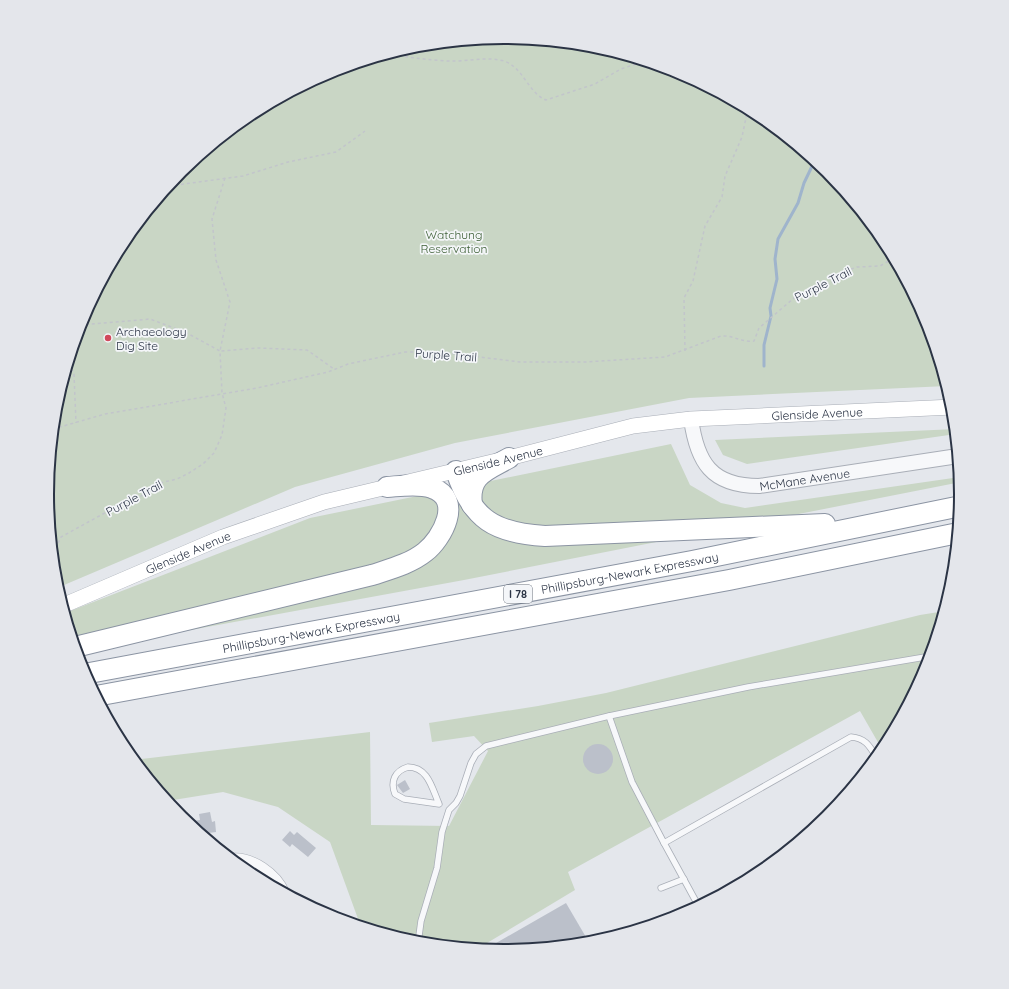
<svg xmlns="http://www.w3.org/2000/svg" width="1009" height="989" viewBox="0 0 1009 989" font-family="Quicksand,sans-serif">
<style>
.green{fill:#c9d6c5}
.lines{fill:none;stroke-linecap:round;stroke-linejoin:round}
.stream{stroke:#9fb4cc;stroke-width:3}
.building{fill:#bbc0ca}
.service-casing{stroke:#a9aeb7;stroke-width:7}
.minor-casing{stroke:#a9aeb7;stroke-width:12}
.tertiary-casing{stroke:#a9aeb7;stroke-width:16}
.secondary-casing{stroke:#a9aeb7;stroke-width:16}
.motorway-casing{stroke:#8b94a3;stroke-width:22}
.path{stroke:#c2c5cb;stroke-width:1.5;stroke-dasharray:3 3;stroke-linecap:butt}
.service{stroke:#f7f8fa;stroke-width:5.5}
.minor{stroke:#f7f8fa;stroke-width:11}
.tertiary{stroke:#f7f8fa;stroke-width:14}
.secondary{stroke:#fff;stroke-width:15}
.motorway{stroke:#fff;stroke-width:20}
.poi-dot{fill:#d1495b;stroke:#f4f6f9;stroke-width:1.5}
.labels{text-anchor:middle;dominant-baseline:central;stroke-width:3.5;stroke-linejoin:round;paint-order:stroke}
.shield{fill:#f4f6f9;stroke:#676e7b;stroke-width:1}
.shield-label{font-size:11px;font-weight:bold;fill:#2b3445}
.park-label{font-size:12px;fill:#3f6138;stroke:#f4f6f9}
.street-label{font-size:12px;fill:#2b3445;stroke:#f4f6f9}
.poi-label{font-size:12px;fill:#2b3445;stroke:#f4f6f9;text-anchor:start}
.rim{fill:none;stroke:#2b3445;stroke-width:2}
</style>
<rect width="100%" height="100%" fill="#e4e7ec"/>
<g class="green">
<polygon points="505,37 594,46 680,72 759,114 828,171 885,241 927,320 947,386 689,398 455,443 295,487 57,588 47,494 56,405 82,319 124,240 181,171 251,114 330,72 415,46"/>
<polygon points="956,429 956,434 747,464 723,455 715,440"/>
<polygon points="671,444 690,485 721,503 745,508 960,477 961,482 464,580 76,651 65,613 310,518"/>
<polygon points="945,611 927,670 883,751 860,711 568,872 575,890 477,949 415,943 361,927 330,842 278,807 223,792 167,801 133,760 370,732 371,825 449,826 488,751 474,736 432,742 429,723 538,706 606,693 920,615"/>
</g>
<g class="lines">
<polyline class="stream" points="764,366 764,345 771,316 770,308 777,279 775,259 778,239 798,203 804,183 815,160"/>
</g>
<g class="building">
<circle cx="598" cy="759" r="15"/>
<polygon points="405,780 410,789 403,793 397,785"/>
<polygon points="210,812 212,822 215,821 216,832 201,834 186,822 200,820 199,814"/>
<polygon points="290,831 294,835 297,832 316,848 308,857 292,844 290,847 282,840"/>
<polygon points="566,903 590,944 504,952 484,950"/>
</g>
<g class="lines">
<g class="service-casing">
<g id="service">
<polyline points="609,716 632,782 664,843"/>
<path d="M408 767C428 767 432 788 439 804L404 799 395 794C390 781 395 771 408 767Z"/>
<polyline points="661,888 684,879"/>
<path d="M699 907 664 843 851 737C866 738 870 747 877 758"/>
<polyline points="629,933 641,927 648,927"/>
<polyline points="418,943 421,921 437,868 442,832 449,810 456,803 460,796 471,763 476,754 486,746 609,716 748,687 931,656"/>
</g>
</g>
<g class="minor-casing">
<path id="minor" d="M231 859C252 857 276 874 284 893"/>
</g>
<g class="tertiary-casing">
<g id="tertiary">
<path id="s1" d="M691 419C697 462 711 486 759 486L958 456"/>
</g>
</g>
<g class="secondary-casing">
<g id="secondary">
<path id="s2" d="M62 606 223 537 324 502 509 458 633 426 691 419 953 407"/>
</g>
</g>
<g class="motorway-casing">
<g id="motorway">
<path d="M456 471C472 520 495 533 545 536L825 524"/>
<path d="M472 505C468 475 486 471 509 458"/>
<path d="M75 647 372 575C390 569 410 564 425 552 442 539 464 499 432 488 419 483 401 486 387 487"/>
<path id="s3" d="M84 674 692 561 961 506"/>
<polyline points="96,696 729,580 958,533"/>
</g>
</g>
<g class="path">
<path d="M387 54C408 57 427 60 448 61 466 62 486 56 504 61 524 68 528 93 546 100L595 84 621 69 645 61"/>
<polyline points="225,178 212,219 216,260 230,302 220,351 259,348 307,350 334,369"/>
<polyline points="169,186 243,176 288,162 336,152 365,131"/>
<polyline points="685,351 684,298 693,281 705,226 722,197 725,176 742,137 748,108"/>
<polyline points="69,363 74,374 76,423"/>
<path d="M53 429 105 414 257 388 328 372 348 364 405 352H439L520 362H585L665 357 721 336C733 335 743 343 754 341L759 328 794 298 830 284 836 280 843 272 857 267 880 266 894 258"/>
<polyline points="53,554 61,537 112,509 141,496 160,483 177,479 189,473 203,464 214,453 222,435 226,408 222,393 220,351 185,332 150,319 80,325"/>
</g>
<use href="#service" class="service"/>
<use href="#minor" class="minor"/>
<use href="#tertiary" class="tertiary"/>
<use href="#secondary" class="secondary"/>
<use href="#motorway" class="motorway"/>
</g>
<circle class="poi-dot" cx="108" cy="338" r="4"/>
<g class="labels">
<rect class="shield" x="504" y="585" width="28" height="18" rx="3"/>
<g class="shield-label">
<text x="518" y="594">I 78</text>
</g>
<g class="park-label">
<text x="454" y="234">Watchung<tspan x="454" dy="14">Reservation</tspan></text>
</g>
<g class="street-label">
<text transform="translate(823 284) rotate(-27)">Purple Trail</text>
<text transform="translate(446 355) rotate(4)">Purple Trail</text>
<text stroke="none"><textPath href="#s2" startOffset="785">Glenside Avenue</textPath></text>
<text stroke="none"><textPath href="#s2" startOffset="461">Glenside Avenue</textPath></text>
<text stroke="none"><textPath href="#s1" startOffset="154">McMane Avenue</textPath></text>
<text transform="translate(134 498) rotate(-28)">Purple Trail</text>
<text stroke="none"><textPath href="#s2" startOffset="137">Glenside Avenue</textPath></text>
<text stroke="none"><textPath href="#s3" startOffset="555">Phillipsburg-Newark Expressway</textPath></text>
<text stroke="none"><textPath href="#s3" startOffset="231">Phillipsburg-Newark Expressway</textPath></text>
</g>
<g class="poi-label">
<text x="116" y="331">Archaeology<tspan x="116" dy="14">Dig Site</tspan></text>
</g>
</g>
<path d="M0 0H1009V989H0ZM54 494a450 450 0 1 1 900 0a450 450 0 1 1-900 0Z" fill="#e4e6eb" fill-rule="evenodd"/>
<path class="rim" d="M54 494a450 450 0 1 1 900 0a450 450 0 1 1-900 0Z"/>
</svg>
